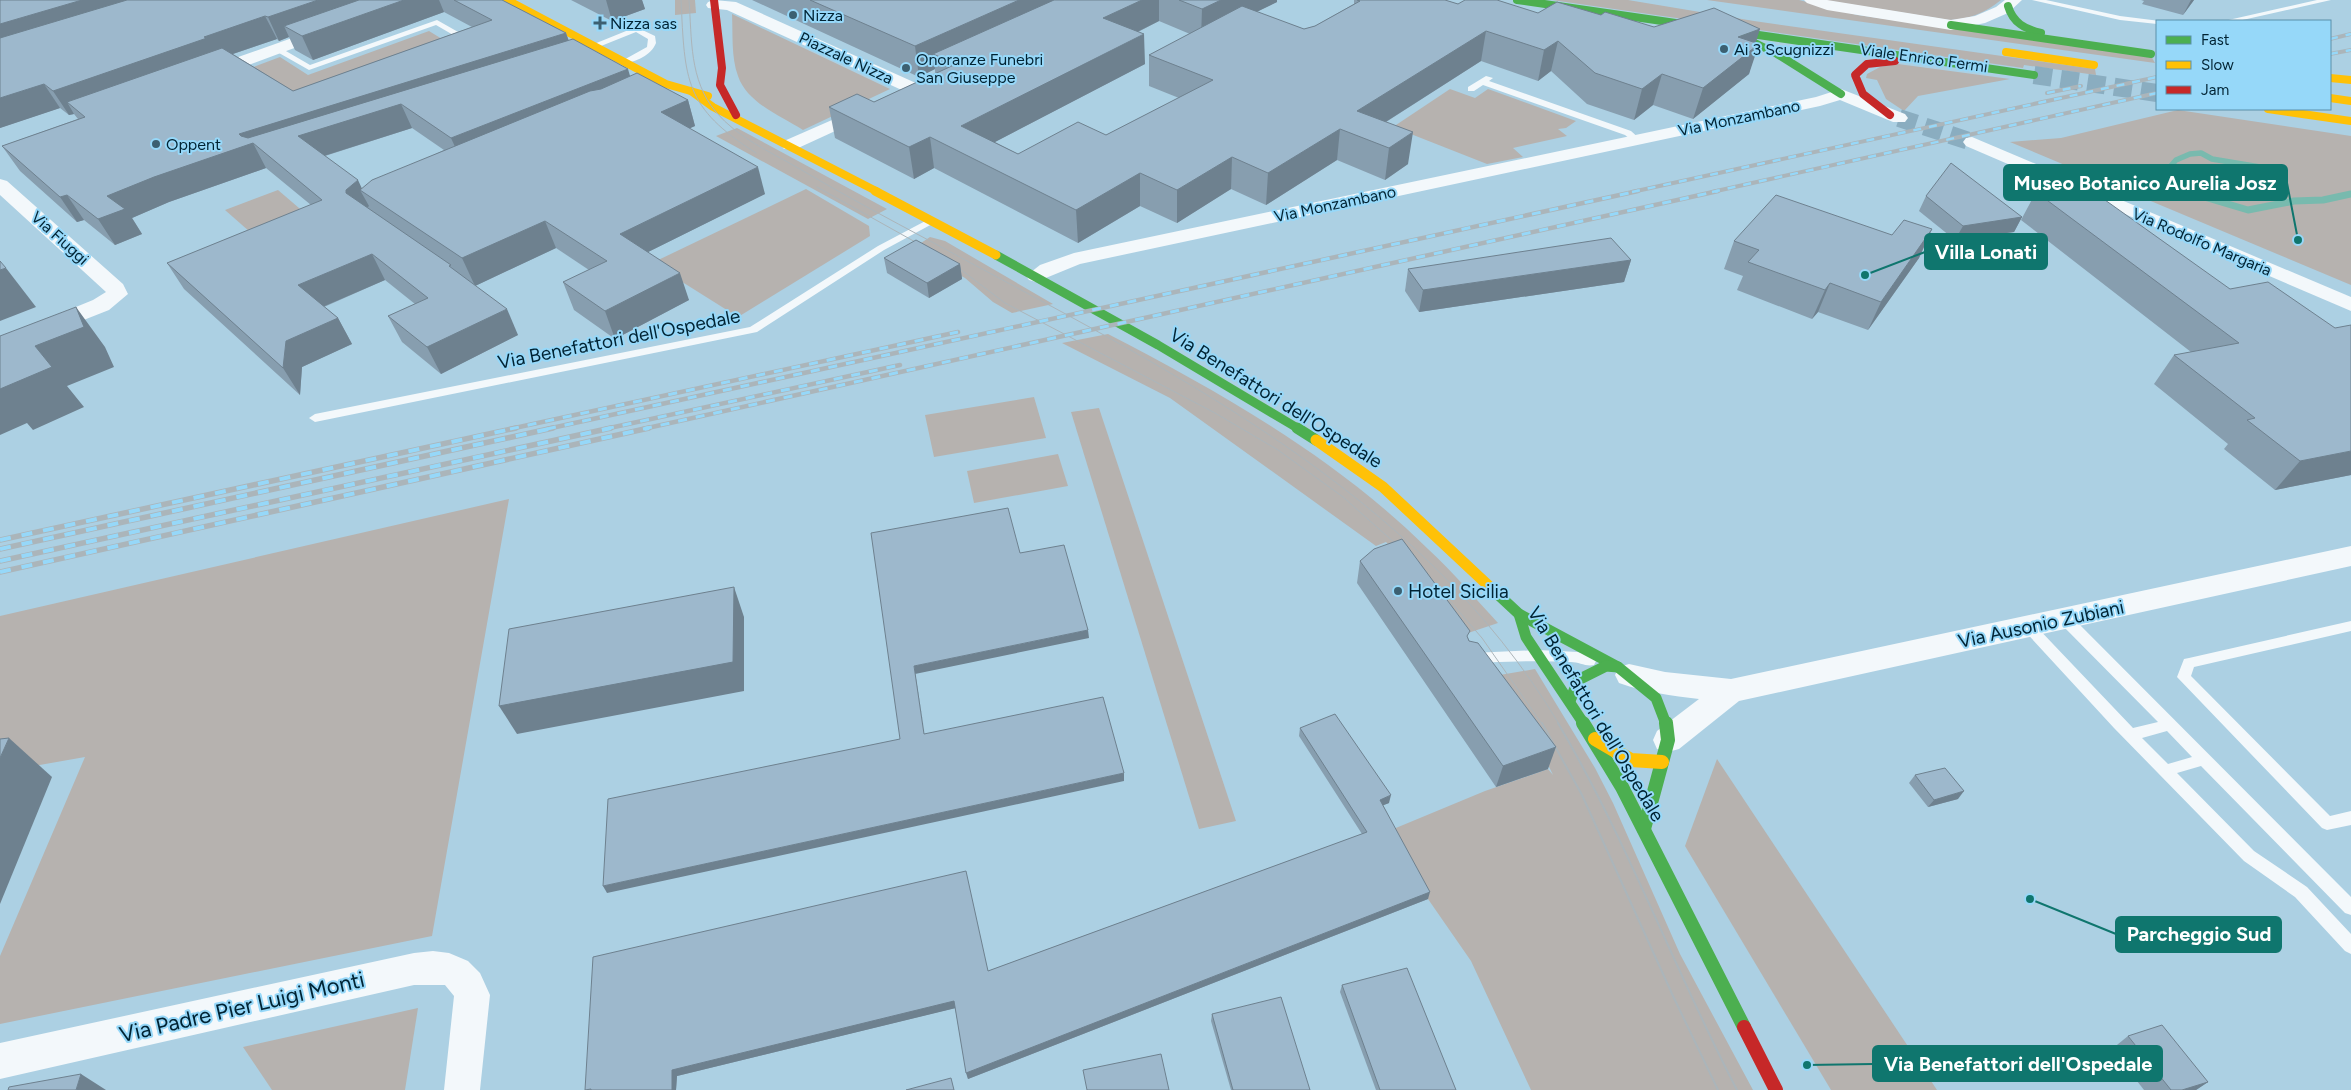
<svg xmlns="http://www.w3.org/2000/svg" width="2351" height="1090" viewBox="0 0 2351 1090" font-family="Figtree,sans-serif">
<style>
.green{fill:#b6b2af}
.lines{fill:none;stroke-linecap:round;stroke-linejoin:round}
.stream-far1{stroke:#78baae;stroke-width:5.5}
.stream{stroke:#78baae;stroke-width:7}
.street-tunnel{stroke:#8aadc0;stroke-width:18;stroke-dasharray:18 9;stroke-linecap:butt}
.primary-tunnel{stroke:#8aadc0;stroke-width:18;stroke-dasharray:18 9;stroke-linecap:butt}
.lane{fill:#f3f8fb;fill-rule:evenodd}
.street{fill:#f3f8fb;fill-rule:evenodd}
.fast-far3{stroke:#4caf50;stroke-width:8}
.fast-far2{stroke:#4caf50;stroke-width:9}
.fast-far1{stroke:#4caf50;stroke-width:11}
.fast{stroke:#4caf50;stroke-width:14}
.slow-far3{stroke:#ffc107;stroke-width:8}
.slow-far2{stroke:#ffc107;stroke-width:9}
.slow-far1{stroke:#ffc107;stroke-width:11}
.slow{stroke:#ffc107;stroke-width:14}
.jam-far1{stroke:#c62828;stroke-width:8}
.jam{stroke:#c62828;stroke-width:14}
.tram-far1{stroke:#abb5ba;stroke-width:1}
.tram{stroke:#abb5ba;stroke-width:2}
.rail-far2-casing{stroke:#abb5ba;stroke-width:4}
.rail-far1-casing{stroke:#abb5ba;stroke-width:4.5}
.rail-casing{stroke:#abb5ba;stroke-width:5.5}
.rail-far2{stroke:#96d8f9;stroke-width:2.5;stroke-dasharray:8;stroke-linecap:butt}
.rail-far1{stroke:#96d8f9;stroke-width:3;stroke-dasharray:9;stroke-linecap:butt}
.rail{stroke:#96d8f9;stroke-width:4;stroke-dasharray:11;stroke-linecap:butt}
.wall{fill:#879eaf;fill-rule:evenodd}
.shaded-wall{fill:#6e818f}
.building{fill:#9db8cc;stroke:#6e818f}
.poi-dot{fill:#3c6071;stroke:#96d8f9;stroke-width:2}
.labels{text-anchor:middle;dominant-baseline:central;stroke-width:4;stroke-linejoin:round;paint-order:stroke}
.far-poi-label{font-size:16px;fill:#002333;stroke:#96d8f9;text-anchor:start}
.far-street-label{font-size:16px;fill:#002333;stroke:#96d8f9}
.street-label{font-size:19px;fill:#002333;stroke:#96d8f9}
.poi-label{font-size:19px;fill:#002333;stroke:#96d8f9;text-anchor:start}
.near-street-label{font-size:22px;fill:#002333;stroke:#96d8f9}
.leader{fill:none;stroke:#0f766e;stroke-width:2}
.callout-dot{fill:#0f766e;stroke:#96d8f9;stroke-width:2}
.callout{fill:#0f766e;stroke:#0f766e;stroke-width:2}
.callout-label{font-size:20px;text-anchor:middle;font-weight:bold;fill:#fff}
</style>
<rect width="100%" height="100%" fill="#acd0e3"/>
<g class="green">
<polygon points="675,0 695,0 696,13 675,15"/>
<polygon points="1552,0 1628,0 1754,21 2095,69 2096,75 2024,65 2023,68"/>
<polygon points="1707,0 1799,0 1857,15 2151,56 2155,63"/>
<path d="M1823 0H2001C1985 13 1970 19 1949 20Z"/>
<path d="M732 14 890 89 803 130C781 116 747 103 738 76 731 57 733 34 732 14Z"/>
<polygon points="429,31 468,55 321,109 251,68 280,57 308,75"/>
<polygon points="1898,64 2010,79 1918,96 1904,111 1886,99 1877,80 1866,78 1867,74 1880,67"/>
<polygon points="1450,89 1475,98 1488,89 1576,121 1566,128 1558,129 1567,136 1513,148 1523,157 1487,164 1393,127"/>
<polygon points="2178,110 2351,136 2351,285 2010,142 2061,138"/>
<polygon points="737,128 887,209 868,219 716,136"/>
<polygon points="806,189 869,226 870,236 738,317 652,263"/>
<polygon points="278,190 320,226 267,247 225,210"/>
<polygon points="930,237 945,241 1053,304 1012,313 993,302 965,278 912,249"/>
<path d="M1108 334C1222 393 1336 458 1428 549 1453 572 1475 598 1498 623L1468 633 1386 542 1376 546 1170 398 1062 343Z"/>
<polygon points="1034,397 1046,438 934,457 925,415"/>
<polygon points="1099,408 1236,821 1199,829 1071,412"/>
<polygon points="1058,454 1068,486 974,503 967,471"/>
<polygon points="509,499 432,936 0,1024 0,956 85,757 0,772 0,616"/>
<polygon points="1535,669 1595,768 1613,803 1680,954 1753,1090 1531,1090 1471,961 1428,899 1391,830 1485,791 1548,769 1553,775 1536,740 1494,676"/>
<polygon points="1717,759 1937,1090 1831,1090 1685,846"/>
<polygon points="418,1008 405,1090 272,1090 243,1047"/>
</g>
<g class="lines">
<polyline class="stream-far1" points="2193,192 2183,187 2169,168 2176,160 2190,154 2201,153 2212,159 2260,167"/>
<polyline class="stream" points="2190,191 2201,196 2248,210 2294,201 2323,200 2351,194"/>
<polyline class="street-tunnel" points="1899,118 1972,142"/>
<polyline class="primary-tunnel" points="2034,75 2157,93"/>
<g class="lane">
<polygon points="2032,0 2046,0 2120,16 2160,21 2157,21 2157,24 2120,20"/>
<polygon points="2317,0 2331,0 2238,21 2224,21"/>
<polygon points="437,20 474,41 467,43 436,25 309,70 272,49 279,47 310,65"/>
<path d="M636 27 655 36 656 43C651 56 636 61 624 64L620 62 647 47 648 39 636 32 596 48 589 46Z"/>
<polygon points="1486,76 1493,78 1489,81 1631,131 1641,140 1634,142 1625,135 1483,85 1474,91 1468,91 1468,87"/>
<polygon points="931,218 936,221 934,223 884,250 757,332 315,422 309,418 315,414 750,327 878,246"/>
<path d="M2065 614 2070 615 2351 897V915L2345 913 2201 766 2177 773 2254 851 2307 887 2351 934V954L2345 951 2295 897 2244 861 2114 728 2021 627 2023 623H2033L2133 728 2158 722 2060 623 2058 619 2060 615ZM2167 731 2192 757 2168 764 2142 738Z"/>
<polygon points="2351,621 2351,631 2194,667 2191,676 2330,816 2351,811 2351,825 2327,830 2322,828 2177,677 2184,659 2189,658"/>
<path d="M1538 650 1578 652 1594 657 1596 661 1594 665C1586 667 1579 662 1571 662 1538 660 1505 662 1472 663L1467 662 1465 658 1467 654 1472 653Z"/>
</g>
<g class="street">
<polygon points="714,0 736,2 918,84 921,88 918,92 906,92 727,10 708,8 706,5 708,2"/>
<polygon points="1804,0 1827,0 1951,20 1975,16 1996,7 2005,0 2022,0 2008,13 1985,23 1951,30 1827,10 1807,3"/>
<polygon points="326,26 332,28 334,31 332,34 216,77 204,77 202,73 204,69"/>
<polygon points="1841,89 1905,114 1908,118 1905,122 1893,122 1840,100 1820,106 1080,264 1036,282 1029,280 1026,276 1040,265 1074,253 1816,97"/>
<polygon points="864,106 870,107 873,111 870,115 796,149 784,149 781,145 784,141"/>
<polygon points="1972,137 2351,297 2351,311 1966,146 1963,142 1966,138"/>
<polygon points="0,179 7,181 123,284 128,294 109,310 0,353 0,338 93,300 106,292 0,195"/>
<path d="M2351 546V566L1739 701 1679 749 1668 752 1657 749 1653 740 1657 731 1699 699C1672 696 1645 692 1619 683L1615 675 1619 667 1629 664 1665 672 1731 679Z"/>
<polygon points="433,951 449,953 468,961 480,973 490,995 480,1090 444,1090 454,996 445,985 414,985 0,1079 0,1043 414,953"/>
</g>
<g class="fast-far3">
<polyline points="1517,0 2034,75"/>
<path d="M2008 6C2013 23 2025 29 2041 33"/>
<polyline points="1951,25 2151,54"/>
<polyline points="1749,40 1777,54 1841,94"/>
</g>
<polyline class="fast-far2" points="996,255 1158,345 1299,429"/>
<g class="fast-far1">
<polyline points="1297,428 1316,440"/>
<polyline points="1491,588 1519,614 1526,637 1584,724"/>
<polyline points="1519,614 1618,667 1656,698 1666,724"/>
<polyline points="1570,701 1578,680 1606,666 1618,667"/>
</g>
<g class="fast">
<polyline points="1583,723 1622,787 1744,1027"/>
<polyline points="1644,829 1668,740 1666,723"/>
</g>
<g class="slow-far3">
<polyline points="507,0 666,84 708,96"/>
<polyline points="2006,52 2094,65"/>
<polyline points="2330,78 2351,80"/>
<polyline points="691,91 713,107 878,192"/>
<polyline points="2330,98 2351,101"/>
<polyline points="2268,109 2351,121"/>
</g>
<polyline class="slow-far2" points="875,191 996,255"/>
<polyline class="slow-far1" points="1316,440 1383,487 1491,588"/>
<polyline class="slow" points="1595,739 1631,760 1662,762"/>
<g class="jam-far1">
<polyline points="714,0 722,68 720,85 736,115"/>
<polyline points="1890,115 1863,94 1855,75 1867,64 1895,61"/>
</g>
<polyline class="jam" points="1744,1027 1776,1090"/>
<g class="tram-far1">
<path d="M681 0C685 81 684 107 756 153"/>
<path d="M689 0C692 39 689 80 716 112 738 138 769 151 798 168 842 194 887 218 932 242 1164 368 1419 489 1559 724"/>
<polyline points="817,187 926,248"/>
<polyline points="948,260 1005,303 1215,413 1278,450 1343,497 1405,552"/>
<polyline points="1424,571 1482,638 1542,724"/>
</g>
<g class="tram">
<polyline points="1542,723 1582,795 1673,996 1718,1090"/>
<path d="M1558 723C1627 840 1674 969 1737 1090"/>
</g>
<g class="rail-far2-casing">
<g id="rail-far2">
<polyline points="2330,39 2351,34"/>
<polyline points="2330,54 2351,50"/>
<polyline points="2047,93 2081,86"/>
<polyline points="1632,192 2157,77"/>
<polyline points="1712,192 2157,93"/>
</g>
</g>
<g class="rail-far1-casing">
<g id="rail-far1">
<polyline points="510,429 958,332"/>
<polyline points="547,429 1638,191"/>
<polyline points="605,429 900,365"/>
<polyline points="643,429 1718,191"/>
</g>
</g>
<g class="rail-casing">
<g id="rail">
<polyline points="0,540 516,428"/>
<polyline points="0,549 553,428"/>
<polyline points="0,561 611,428"/>
<polyline points="0,572 649,428"/>
</g>
</g>
<use href="#rail-far2" class="rail-far2"/>
<use href="#rail-far1" class="rail-far1"/>
<use href="#rail" class="rail"/>
</g>
<g class="wall">
<path d="M0 0H502L566 33 569 41 630 76 688 100 695 126 689 128 765 194 648 252 689 300 615 339 574 310 563 282 589 270 556 248 475 286 518 335 441 374 402 342 388 316 415 304 385 280 324 307 338 318 352 344 302 367 300 395 184 289 167 263 311 205 266 168 169 202 132 218 142 234 115 245 84 220 77 222 20 171 2 146 78 119 74 114 69 115 60 108 0 128ZM444 12 472 27 293 91 233 54 277 39 279 41 289 37 295 50 313 60ZM412 128 444 150 362 189 325 156Z"/>
<polygon points="571,0 642,0 645,9 612,21"/>
<path d="M752 0H1277V2L1256 12 1304 29 1315 26 1354 4V0H1445L1458 4 1538 13 1601 15 1654 27 1756 42 1749 74 1693 119 1653 105 1634 120 1587 104 1551 71 1538 81 1481 61 1386 122 1408 164 1385 180 1337 160 1266 205 1231 189 1177 223 1140 206 1078 243 934 168 914 179 835 138 829 107 874 102 935 74V69L919 77ZM1159 21 1190 34 1149 55V86L1179 98 1106 135 1018 154 995 142 1145 64 1138 32Z"/>
<polygon points="2141,0 2194,0 2183,15 2142,4 2144,1"/>
<polygon points="2036,192 2230,289 2351,475 2275,490 2224,449 2228,444 2154,384 2174,355 2191,352 2021,220"/>
<polygon points="1926,196 2022,217 2014,232 1955,240 1919,211"/>
<polygon points="1932,229 1919,258 1868,330 1818,312 1812,319 1737,290 1743,276 1724,269 1734,241 1892,235"/>
<polygon points="884,258 960,264 962,279 929,298 887,273"/>
<polygon points="1631,260 1624,282 1419,312 1405,291 1408,269"/>
<polygon points="1360,561 1468,638 1469,641 1548,769 1496,787 1357,583"/>
<polygon points="1300,728 1389,803 1383,805 1428,899 968,1079 955,1008 677,1076 676,1090 585,1090 988,971 1362,834 1299,736"/>
<polygon points="1915,775 1958,799 1928,807 1909,783"/>
<polygon points="1342,985 1456,1090 1376,1090 1340,992"/>
<polygon points="1212,1014 1310,1090 1231,1090 1211,1021"/>
<polygon points="2128,1036 2208,1082 2196,1090 2144,1090 2112,1049"/>
</g>
<g class="shaded-wall">
<polygon points="82,0 171,0 0,52 0,24"/>
<polygon points="318,0 394,0 284,26 289,37 279,41 268,17"/>
<polygon points="404,0 439,0 444,12 313,60 302,36"/>
<polygon points="606,0 642,0 645,9 612,21"/>
<polygon points="1019,0 1086,0 933,54 935,69 919,77 915,46"/>
<polygon points="1142,0 1159,0 1159,21 1105,48 1103,18"/>
<polygon points="1221,0 1277,0 1277,2 1201,39 1202,9"/>
<polygon points="2191,0 2194,0 2183,15"/>
<polygon points="265,16 277,39 218,59 67,102 74,114 69,115 53,91 204,37"/>
<polygon points="1760,29 1754,48 1759,44 1749,74 1693,119 1703,88 1738,37"/>
<polygon points="1486,31 1481,61 1362,137 1357,111"/>
<polygon points="566,33 574,57 401,104 412,128 311,160 253,143 266,168 169,202 132,218 142,234 115,245 98,219 107,196 239,134"/>
<polygon points="1144,34 1145,64 968,156 961,126"/>
<polygon points="1558,41 1551,71 1538,81 1544,50"/>
<polygon points="628,69 635,93 462,162 451,138"/>
<polygon points="1662,74 1653,105 1634,120 1642,89"/>
<polygon points="44,84 60,108 0,128 0,98"/>
<polygon points="688,100 695,126 669,138 661,112"/>
<polygon points="1340,129 1337,160 1266,205 1268,173"/>
<polygon points="1413,132 1408,164 1385,180 1389,148"/>
<polygon points="930,137 934,168 914,179 909,147"/>
<polygon points="1232,157 1231,189 1177,223 1177,190"/>
<polygon points="758,167 765,194 630,261 620,234"/>
<polygon points="1140,173 1140,206 1078,243 1076,210"/>
<polygon points="358,180 364,193 360,190 369,206 359,216 346,193 346,190"/>
<polygon points="67,195 84,220 77,222 60,197"/>
<polygon points="2022,217 2014,232 1955,240 1963,226"/>
<polygon points="545,221 556,248 475,286 462,258"/>
<polygon points="1932,229 1919,258 1868,330 1881,302"/>
<polygon points="372,254 385,280 313,311 298,285"/>
<polygon points="1631,260 1624,282 1419,312 1423,290"/>
<polygon points="960,264 962,279 929,298 927,283"/>
<polygon points="6,268 36,307 0,321 0,270"/>
<polygon points="680,273 689,300 615,339 605,311"/>
<polygon points="1830,283 1818,312 1812,319 1825,290"/>
<polygon points="76,307 105,347 114,367 67,386 84,407 33,430 27,423 0,435 0,389 35,346"/>
<polygon points="507,309 518,335 441,374 427,347"/>
<polygon points="338,318 352,344 302,367 300,395 283,368 286,341"/>
<polygon points="2351,451 2351,475 2275,490 2300,461"/>
<polygon points="734,587 744,617 744,691 517,734 499,706"/>
<polygon points="1088,630 1089,638 915,674 926,742 914,666"/>
<polygon points="9,738 52,777 0,904 0,758"/>
<polygon points="1556,747 1548,769 1496,787 1503,766"/>
<polygon points="1124,773 1124,781 607,893 603,886"/>
<polygon points="1964,791 1958,799 1928,807 1934,800"/>
<polygon points="1391,795 1389,803 1379,807 1380,800"/>
<polygon points="1430,892 1428,899 968,1079 966,1073"/>
<polygon points="954,1001 956,1008 677,1076 676,1090 672,1090 672,1070"/>
<polygon points="81,1074 106,1090 76,1090"/>
<polygon points="2208,1082 2196,1090 2182,1090"/>
</g>
<g class="building">
<polygon points="0,0 82,0 0,24"/>
<polygon points="127,0 318,0 268,17 265,16 204,37 207,38 53,91 44,84 0,98 0,38"/>
<polygon points="359,0 404,0 302,36 284,26"/>
<polygon points="454,0 502,0 566,33 239,134 241,136 248,138 573,39 628,69 451,138 401,104 298,136 358,180 346,190 346,193 451,265 449,266 507,309 427,347 388,316 428,298 372,254 298,285 338,318 286,341 283,368 167,263 322,200 253,143 154,177 107,196 125,209 98,219 67,195 60,197 2,146 85,117 67,102 222,48 293,91 492,20"/>
<polygon points="810,0 1019,0 915,46"/>
<polygon points="1054,0 1142,0 1103,18 1144,34 961,126 1018,154 1078,122 1106,135 1213,80 1149,55 1242,6 1304,29 1315,26 1360,1 1357,0 1445,0 1458,4 1465,0 1497,0 1538,13 1557,2 1601,15 1605,12 1654,27 1714,8 1760,29 1738,37 1759,44 1703,88 1662,74 1642,89 1595,73 1558,41 1544,50 1486,31 1357,111 1413,132 1389,148 1340,129 1268,173 1232,157 1177,190 1140,173 1076,210 930,137 909,147 829,107 857,94 874,102 956,64 933,54"/>
<polygon points="1179,0 1221,0 1202,9"/>
<polygon points="637,73 688,100 661,112 758,167 620,234 680,273 605,311 563,282 607,261 545,221 462,258 360,190 372,180 590,91 601,89"/>
<polygon points="1951,163 2022,217 1963,226 1926,196"/>
<polygon points="2084,185 2230,289 2268,282 2335,328 2351,325 2351,451 2300,461 2247,420 2255,418 2174,355 2239,343 2036,192"/>
<polygon points="1776,195 1892,235 1904,220 1932,229 1881,302 1830,283 1825,290 1748,262 1759,250 1734,241"/>
<polygon points="1611,238 1631,260 1423,290 1408,269"/>
<polygon points="916,240 960,264 927,283 884,258"/>
<polygon points="0,261 6,268 0,270"/>
<polygon points="76,307 84,327 35,346 52,367 0,389 0,336"/>
<polygon points="1008,508 1020,553 1064,545 1088,630 914,666 924,734 1103,697 1124,773 603,886 608,799 900,739 871,533"/>
<polygon points="1402,539 1470,631 1467,636 1469,641 1478,643 1556,747 1503,766 1360,561 1374,549"/>
<polygon points="734,587 733,662 499,706 509,629"/>
<polygon points="1335,714 1391,795 1380,800 1430,892 966,1073 954,1001 672,1070 672,1090 591,1090 591,1089 585,1090 593,957 966,871 988,971 1367,832 1300,728"/>
<polygon points="9,738 0,758 0,739"/>
<polygon points="1945,768 1964,791 1934,800 1915,775"/>
<polygon points="1407,968 1456,1090 1380,1090 1342,985"/>
<polygon points="1281,997 1310,1090 1233,1090 1212,1014"/>
<polygon points="2162,1025 2208,1082 2182,1090 2171,1090 2128,1036"/>
<polygon points="1161,1054 1169,1090 1087,1090 1083,1070"/>
<polygon points="81,1074 76,1090 8,1090 9,1087"/>
<polygon points="951,1078 954,1090 906,1090"/>
</g>
<g class="poi-dot">
<circle cx="793" cy="15" r="5"/>
<path d="M597.5 15.5h5v5h5v5h-5v5h-5v-5h-5v-5h5z"/>
<circle cx="1724" cy="49" r="5"/>
<circle cx="906" cy="68" r="5"/>
<circle cx="156" cy="144" r="5"/>
<circle cx="1398" cy="591" r="5"/>
</g>
<g class="labels">
<g class="far-poi-label">
<text x="803" y="15">Nizza</text>
<text x="610" y="23">Nizza sas</text>
<text x="1734" y="49">Ai 3 Scugnizzi</text>
<text x="916" y="59">Onoranze Funebri<tspan x="916" dy="18">San Giuseppe</tspan></text>
<text x="166" y="144">Oppent</text>
</g>
<g class="far-street-label">
<text transform="translate(846 58) rotate(25)">Piazzale Nizza</text>
<text transform="translate(1924 58) rotate(8)">Viale Enrico Fermi</text>
<text transform="translate(1739 118) rotate(-12)">Via Monzambano</text>
<text transform="translate(1335 204) rotate(-12)">Via Monzambano</text>
<text transform="translate(60 238) rotate(42)">Via Fiuggi</text>
<text transform="translate(2202 242) rotate(23)">Via Rodolfo Margaria</text>
</g>
<g class="street-label">
<text transform="translate(619 339) rotate(-11)">Via Benefattori dell'Ospedale</text>
<text transform="translate(1276 398) rotate(32)">Via Benefattori dell'Ospedale</text>
<text transform="translate(2041 624) rotate(-12)">Via Ausonio Zubiani</text>
<text transform="translate(1596 714) rotate(59)">Via Benefattori dell'Ospedale</text>
</g>
<g class="poi-label">
<text x="1408" y="591">Hotel Sicilia</text>
</g>
<g class="near-street-label">
<text transform="translate(242 1007) rotate(-13)">Via Padre Pier Luigi Monti</text>
</g>
</g>
<path class="leader" d="M2298 240L2287 183M1865 275L1925 252M2030 899L2116 934M1807 1065L1873 1064"/>
<g class="callout-dot">
<circle cx="2298" cy="240" r="5"/>
<circle cx="1865" cy="275" r="5"/>
<circle cx="2030" cy="899" r="5"/>
<circle cx="1807" cy="1065" r="5"/>
</g>
<g class="callout">
<rect x="2004" y="165" width="283" height="35" rx="5"/>
<rect x="1925" y="234" width="122" height="35" rx="5"/>
<rect x="2116" y="917" width="165" height="35" rx="5"/>
<rect x="1873" y="1046" width="289" height="35" rx="5"/>
</g>
<g class="callout-label">
<text x="2145" y="190">Museo Botanico Aurelia Josz</text>
<text x="1986" y="259">Villa Lonati</text>
<text x="2199" y="941">Parcheggio Sud</text>
<text x="2018" y="1071">Via Benefattori dell'Ospedale</text>
</g>
<rect x="2156" y="20" width="175" height="90" fill="#96d8f9" stroke="#5a90aa"/>
<rect x="2166" y="36" width="25" height="8" fill="#4caf50" stroke="#5a90aa"/>
<text x="2201" y="45" font-size="15" fill="#002333">Fast</text>
<rect x="2166" y="61" width="25" height="8" fill="#ffc107" stroke="#5a90aa"/>
<text x="2201" y="70" font-size="15" fill="#002333">Slow</text>
<rect x="2166" y="86" width="25" height="8" fill="#c62828" stroke="#5a90aa"/>
<text x="2201" y="95" font-size="15" fill="#002333">Jam</text>
</svg>
